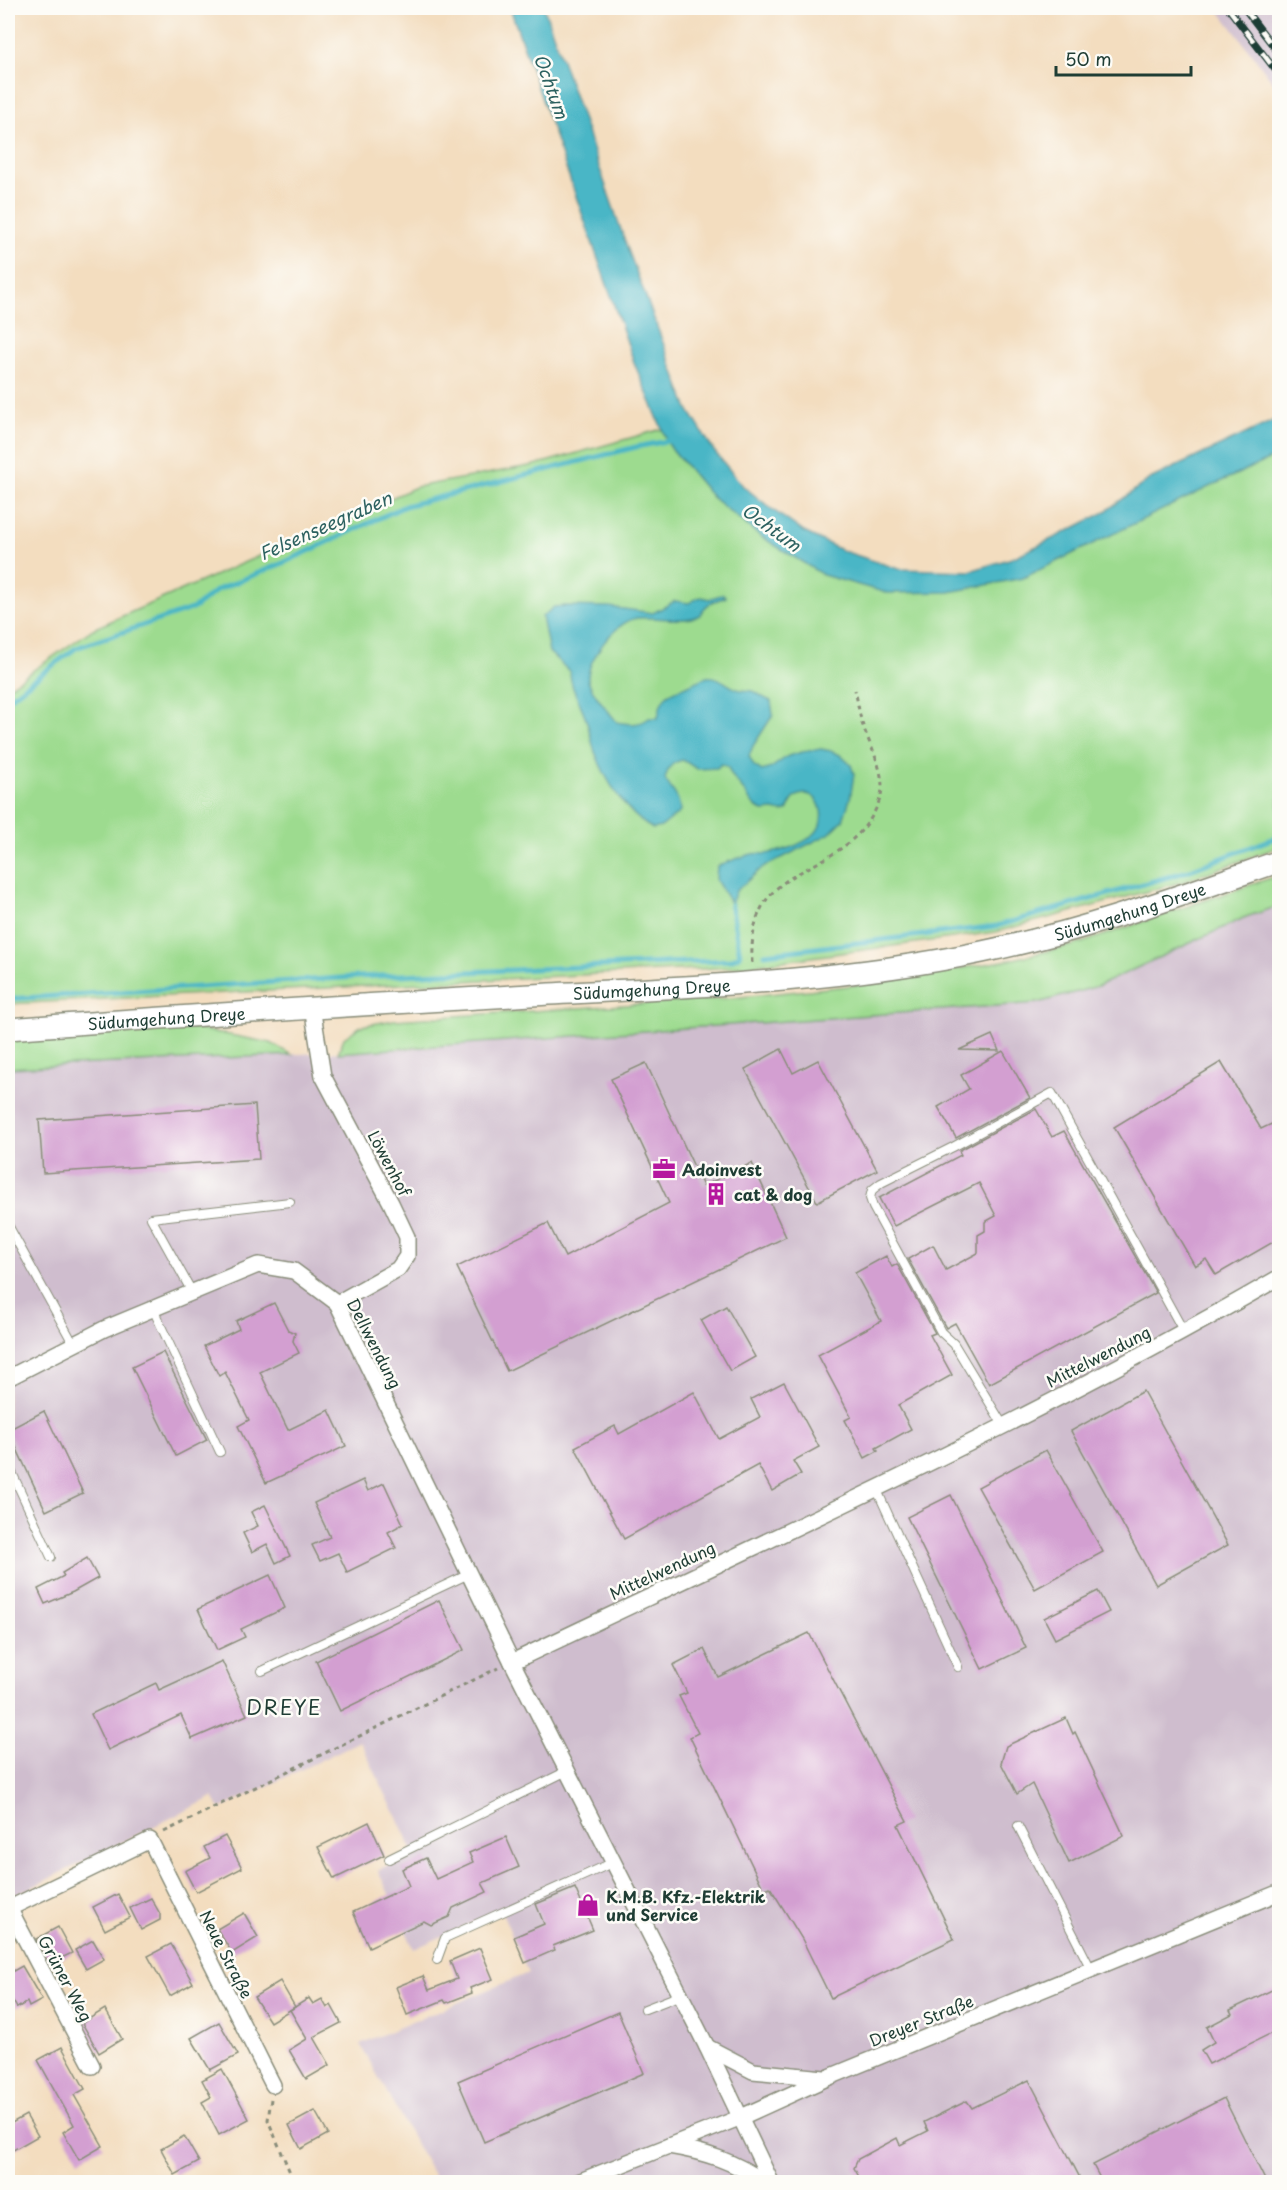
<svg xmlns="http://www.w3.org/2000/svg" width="1287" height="2190" viewBox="0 0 1287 2190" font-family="'Playpen Sans',sans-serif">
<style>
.industrial{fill:#cfbdce}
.green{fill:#9ddb8f;stroke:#5e8c62;stroke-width:1.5}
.water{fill:#4ab6c6;stroke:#347a7d;stroke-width:1.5}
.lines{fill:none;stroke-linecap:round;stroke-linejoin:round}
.stream{stroke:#4ab6c6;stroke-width:5}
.building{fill:#d39fd1}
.service-casing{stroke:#898d7a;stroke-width:10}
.minor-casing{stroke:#898d7a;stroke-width:18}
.secondary-casing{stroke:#898d7a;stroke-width:24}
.path{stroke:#898d7a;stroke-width:3;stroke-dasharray:4.5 4.5;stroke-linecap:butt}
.service{stroke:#fff;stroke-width:8}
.minor{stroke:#fff;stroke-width:15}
.secondary{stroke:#fff;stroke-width:21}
.rail-casing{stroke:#1f3d34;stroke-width:7}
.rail{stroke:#fdfcf7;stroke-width:4.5;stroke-dasharray:14;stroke-linecap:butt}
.labels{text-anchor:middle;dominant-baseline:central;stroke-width:5;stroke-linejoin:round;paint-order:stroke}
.street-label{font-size:16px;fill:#1f3d34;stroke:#fdfcf7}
.poi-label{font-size:16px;font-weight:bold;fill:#1f3d34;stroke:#fdfcf7;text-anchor:start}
.water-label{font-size:18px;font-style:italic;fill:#2c6160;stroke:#fdfcf7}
.quarter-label{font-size:20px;letter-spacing:1.5px;fill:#1f3d34;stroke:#fdfcf7}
</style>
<rect width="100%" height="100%" fill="#fdfcf7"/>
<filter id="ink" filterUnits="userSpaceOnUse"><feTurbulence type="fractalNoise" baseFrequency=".0167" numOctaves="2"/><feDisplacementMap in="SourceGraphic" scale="12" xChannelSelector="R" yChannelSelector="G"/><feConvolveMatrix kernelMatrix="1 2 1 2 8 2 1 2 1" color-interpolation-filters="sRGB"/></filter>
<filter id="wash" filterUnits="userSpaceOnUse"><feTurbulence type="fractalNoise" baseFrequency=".008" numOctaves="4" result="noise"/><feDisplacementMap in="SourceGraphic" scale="24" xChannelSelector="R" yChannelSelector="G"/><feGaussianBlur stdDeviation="1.35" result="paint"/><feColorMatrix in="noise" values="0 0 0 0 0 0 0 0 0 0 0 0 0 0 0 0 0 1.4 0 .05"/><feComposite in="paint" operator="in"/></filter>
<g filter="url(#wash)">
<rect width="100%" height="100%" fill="#f3ddbf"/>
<g class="industrial">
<polygon points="1217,8 1272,8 1279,17 1279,90"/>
<polygon points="1279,906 1279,2182 437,2182 360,2044 528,1973 501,1910 414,1949 378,1870 414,1853 360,1741 220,1809 213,1797 8,1899 8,1068 407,1049 697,1025 1246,917"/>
</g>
<g class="green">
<polygon points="662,429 669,445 712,497 760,536 823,574 949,592 1215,484 1279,455 1279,847 1182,882 996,932 738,967 8,1004 8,688 93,629 416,487 535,465"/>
<polygon points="1279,875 1279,906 1246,917 1098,986 1038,1003 338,1053 344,1038 361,1026 394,1020 731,998 876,983 1009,960 1078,944"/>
<polygon points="178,1025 271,1043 292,1055 8,1068 8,1036"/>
</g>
<g class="water">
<polygon points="510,8 544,8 627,247 688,409 714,451 743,486 773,510 804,532 843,551 899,569 970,571 1012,558 1058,536 1103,513 1150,479 1279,418 1279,455 1215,484 1023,578 949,592 887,593 823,575 760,536 712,497 669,445 635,365"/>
<path d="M723 594 726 597C714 601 706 603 700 615 681 624 658 616 637 618 616 621 586 660 588 680 590 691 610 713 617 722 629 724 639 726 649 718H658C661 696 666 694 686 686 693 684 699 679 707 677 721 675 728 688 741 690 746 691 751 690 755 692 761 695 764 699 771 701L773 715 753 746 749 756 754 766 762 771 771 768 788 756 802 752 821 749 831 751 840 755 851 765 854 774 850 799 843 820 829 834 762 868 736 891 731 904 716 880 717 866C728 862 740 857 752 854 756 853 761 854 766 854 780 852 802 845 813 835 830 822 820 785 797 796 792 799 789 806 787 811 780 813 780 811 773 810 770 810 767 811 764 811 753 809 750 799 744 791 738 782 731 778 728 767L721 764 717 768 697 769 683 760C671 762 668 768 665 779 672 792 680 796 680 812L661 827 653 829C626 814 606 781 595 752 591 740 589 727 585 716 580 701 570 688 570 672L549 652 542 617 554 607 566 606 609 607 653 613 675 601 689 603C697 598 700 595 709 599Z"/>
</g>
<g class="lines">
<g class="stream">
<polyline points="8,699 76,648 194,608 217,590 283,563 405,506 636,447 673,440"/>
<polyline points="765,954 997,926 1185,872 1280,836"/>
<polyline points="8,999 357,977 731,960 740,955 731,904"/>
</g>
</g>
<g id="blocks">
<g class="building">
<polygon points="992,1035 999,1051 959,1050"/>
<polygon points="781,1049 793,1073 818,1060 877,1170 817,1202 745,1069"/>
<polygon points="1003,1051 1030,1098 956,1138 938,1107 969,1089 961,1075"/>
<polygon points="1221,1062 1261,1129 1280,1120 1280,1238 1216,1275 1206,1259 1195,1266 1114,1127"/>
<polygon points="646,1063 703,1186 752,1163 786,1237 507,1371 457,1267 548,1223 565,1257 669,1203 611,1079"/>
<polygon points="255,1105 259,1159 43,1173 39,1120"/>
<polygon points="1036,1109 1052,1137 1064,1131 1156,1293 989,1384 955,1323 946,1328 908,1259 933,1245 946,1270 978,1253 978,1235 985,1231 985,1222 996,1216 979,1183 894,1226 879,1198 961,1155 959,1151 962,1149"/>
<polygon points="886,1256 892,1267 897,1264 935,1333 930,1335 952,1375 898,1405 911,1429 876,1448 878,1451 865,1458 845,1420 851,1417 818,1355 881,1321 855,1273"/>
<polygon points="274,1303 288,1330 295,1333 293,1341 299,1353 260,1372 288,1430 329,1410 346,1446 266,1483 238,1426 249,1420 225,1372 219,1376 204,1346 239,1329 236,1321"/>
<polygon points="726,1306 755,1357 730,1371 701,1320"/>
<polygon points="163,1352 207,1440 176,1456 132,1367"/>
<polygon points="784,1382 819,1447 793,1461 801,1474 772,1491 758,1465 624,1539 575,1447 615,1426 619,1434 694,1392 719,1439 760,1417 751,1399"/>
<polygon points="1143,1391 1228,1545 1156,1585 1071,1431"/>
<polygon points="44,1411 83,1493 46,1511 8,1430"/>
<polygon points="1046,1450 1103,1552 1035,1589 978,1487"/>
<polygon points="363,1480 368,1491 384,1483 403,1524 388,1532 396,1548 347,1572 338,1553 320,1561 312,1545 330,1537 314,1503"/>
<polygon points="951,1495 1026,1648 982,1669 907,1517"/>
<polygon points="265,1505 290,1556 276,1563 267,1544 252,1552 243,1533 258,1526 251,1512"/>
<polygon points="87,1558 98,1578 73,1592 45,1604 38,1589 64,1576 62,1573"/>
<polygon points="270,1575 285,1608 241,1629 245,1637 217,1650 198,1609"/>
<polygon points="1098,1591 1109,1612 1055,1639 1044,1618"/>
<polygon points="439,1600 464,1650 340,1711 316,1661"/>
<polygon points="809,1633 907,1821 898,1825 954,1939 831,1998 802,1939 770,1887 764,1890 690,1737 698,1733 679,1696 687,1693 673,1665 704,1649 718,1677"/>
<polygon points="222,1661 247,1715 192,1739 181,1715 108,1750 91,1714 156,1683 159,1690"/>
<polygon points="1066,1718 1073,1734 1075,1732 1124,1836 1069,1863 1032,1784 1017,1794 1001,1763 1006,1746"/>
<polygon points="369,1822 384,1855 334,1879 318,1847"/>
<polygon points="225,1836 242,1868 196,1892 185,1871 210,1858 204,1847"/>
<polygon points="506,1837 519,1867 482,1883 487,1892 453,1908 449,1917 431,1925 424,1921 369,1947 353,1912 409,1886 402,1869 426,1858 436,1879 473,1862 469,1853"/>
<polygon points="575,1888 593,1930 553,1946 555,1950 525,1963 514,1937 544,1924 536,1904"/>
<polygon points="118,1894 130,1917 105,1930 93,1907"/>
<polygon points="151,1898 160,1914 160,1920 141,1930 130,1908"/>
<polygon points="244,1913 258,1937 232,1953 217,1929"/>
<polygon points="58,1927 72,1953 49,1964 36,1939"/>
<polygon points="93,1940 104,1959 86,1969 75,1950"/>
<polygon points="171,1944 193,1983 170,1996 148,1956"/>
<polygon points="480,1948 493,1979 470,1988 472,1993 446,2003 444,2000 407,2015 396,1987 423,1976 429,1990 457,1979 450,1961"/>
<polygon points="22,1966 42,2000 29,2007 27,2002 17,2008 8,1992 8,1974"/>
<polygon points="280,1981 295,2007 270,2022 254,1997"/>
<polygon points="1276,1988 1280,1999 1280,2029 1209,2064 1201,2050 1214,2042 1207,2027 1232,2014 1230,2010"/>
<polygon points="309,1998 313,2004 322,1999 327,2008 331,2005 341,2023 314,2037 330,2065 306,2079 289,2050 307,2039 290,2010"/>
<polygon points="105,2009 122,2039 99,2053 82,2023"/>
<polygon points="618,2012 644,2073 484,2142 458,2081"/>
<polygon points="219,2022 238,2055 210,2070 191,2038"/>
<polygon points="62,2047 85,2089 74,2095 103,2146 79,2160 63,2132 74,2125 38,2060"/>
<polygon points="222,2069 249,2119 219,2135 202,2102 211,2097 202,2080"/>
<polygon points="1029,2080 1080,2178 1071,2182 862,2182 854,2168 858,2159 897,2138 900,2145 928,2131 924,2122 967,2101 972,2108"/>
<polygon points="1224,2098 1266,2182 1102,2182 1093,2165"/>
<polygon points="315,2111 328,2134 301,2149 289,2125"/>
<polygon points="26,2115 38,2136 8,2153 8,2125"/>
<polygon points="184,2136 199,2162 175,2175 161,2149"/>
</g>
</g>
</g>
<g filter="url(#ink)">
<use href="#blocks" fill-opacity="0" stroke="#898d7a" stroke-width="1.5"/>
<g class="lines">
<g class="service-casing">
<g id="service">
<polyline points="8,1225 74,1345"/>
<polyline points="192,1292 151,1218 290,1202"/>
<polyline points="153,1309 220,1452"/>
<polyline points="1003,1425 954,1344 941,1332 873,1207 870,1198 872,1190 881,1183 953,1147 1052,1093 1184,1332"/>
<polyline points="8,1464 51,1557"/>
<polyline points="876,1488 958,1667"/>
<polyline points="262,1671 469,1574"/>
<polyline points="1018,1826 1091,1969"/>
<polyline points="389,1859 567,1771"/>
<polyline points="437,1960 445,1938 614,1862"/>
<polyline points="645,2009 681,1995"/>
</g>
</g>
<g class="minor-casing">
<g id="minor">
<polyline points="312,1007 323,1076 391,1203 407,1237 407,1256 398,1269 337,1303"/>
<polyline points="8,1378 104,1329 258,1265 294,1271 337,1303 512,1662 707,2047 771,2182"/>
<path d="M512 1662C770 1539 1032 1421 1280 1277"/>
<polyline points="9,1908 92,2066"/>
<polyline points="8,1909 150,1840 273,2085"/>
<polyline points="707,2047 753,2071 824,2078"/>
<path d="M669 2146C706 2152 733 2161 764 2182"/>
<polyline points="578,2182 739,2118 827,2078 1280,1892"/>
</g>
</g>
<g class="secondary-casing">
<g id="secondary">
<path id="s1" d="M8 1029C182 1016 357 1005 531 995 682 987 834 983 982 952 1084 931 1182 895 1280 861"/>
</g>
</g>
<g class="path">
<path d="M752 963C748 861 824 883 869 821 875 812 882 798 882 787 882 766 870 746 863 726 859 715 858 702 855 690"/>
<polyline points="164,1832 498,1668"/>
<polyline points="271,2099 268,2120 294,2182"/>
</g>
<use href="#service" class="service"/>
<use href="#minor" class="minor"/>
<use href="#secondary" class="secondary"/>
<g class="rail-casing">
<g id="rail">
<polyline points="1228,8 1280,76"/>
<polyline points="1244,8 1280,55"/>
</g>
</g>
<use href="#rail" class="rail"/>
</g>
</g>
<defs>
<g id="office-bare" transform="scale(1.8)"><path d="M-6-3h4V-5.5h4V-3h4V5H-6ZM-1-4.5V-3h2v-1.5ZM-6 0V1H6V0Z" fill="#b5179e" stroke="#fdfcf7" stroke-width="2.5" paint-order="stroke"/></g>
<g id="building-bare" transform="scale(1.8)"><path d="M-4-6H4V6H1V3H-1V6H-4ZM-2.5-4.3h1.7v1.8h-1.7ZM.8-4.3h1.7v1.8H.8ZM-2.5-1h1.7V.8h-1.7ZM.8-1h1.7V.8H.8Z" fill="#b5179e" stroke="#fdfcf7" stroke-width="2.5" paint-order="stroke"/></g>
<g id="shop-bare" transform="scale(1.8)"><path d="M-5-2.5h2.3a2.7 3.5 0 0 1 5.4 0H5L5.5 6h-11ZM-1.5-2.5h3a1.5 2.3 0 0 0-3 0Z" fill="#b5179e" stroke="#fdfcf7" stroke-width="2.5" paint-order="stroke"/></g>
</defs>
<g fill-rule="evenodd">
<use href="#office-bare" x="664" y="1169"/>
<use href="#building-bare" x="716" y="1194"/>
<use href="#shop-bare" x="588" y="1905"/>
</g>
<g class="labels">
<g class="street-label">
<text stroke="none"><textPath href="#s1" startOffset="1131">Südumgehung Dreye</textPath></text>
<text stroke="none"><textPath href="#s1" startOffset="645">Südumgehung Dreye</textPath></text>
<text stroke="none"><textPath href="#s1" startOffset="159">Südumgehung Dreye</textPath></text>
<text transform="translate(390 1163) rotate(62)">Löwenhof</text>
<text transform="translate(375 1343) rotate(63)">Dellwendung</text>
<text transform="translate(1098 1356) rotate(-27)">Mittelwendung</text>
<text transform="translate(662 1570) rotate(-25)">Mittelwendung</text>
<text transform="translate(227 1954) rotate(63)">Neue Straße</text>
<text transform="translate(66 1978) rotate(62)">Grüner Weg</text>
<text transform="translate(921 2020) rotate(-22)">Dreyer Straße</text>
</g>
<g class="poi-label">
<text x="682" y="1169">Adoinvest</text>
<text x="734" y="1194">cat &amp; dog</text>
<text x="606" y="1896">K.M.B. Kfz.-Elektrik<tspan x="606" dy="18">und Service</tspan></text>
</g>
<g class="water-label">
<text transform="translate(552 86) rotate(70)">Ochtum</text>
<text transform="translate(325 525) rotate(-24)">Felsenseegraben</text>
<text transform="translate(772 527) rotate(36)">Ochtum</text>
</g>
<g class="quarter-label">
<text x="284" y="1707">DREYE</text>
</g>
</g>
<rect width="1287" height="2190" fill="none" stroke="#fdfcf7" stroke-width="30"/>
<path d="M1056 66v9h135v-9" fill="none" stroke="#1f3d34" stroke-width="3"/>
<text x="1065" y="66" font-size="18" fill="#1f3d34" stroke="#fdfcf7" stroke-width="4.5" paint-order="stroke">50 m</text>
</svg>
